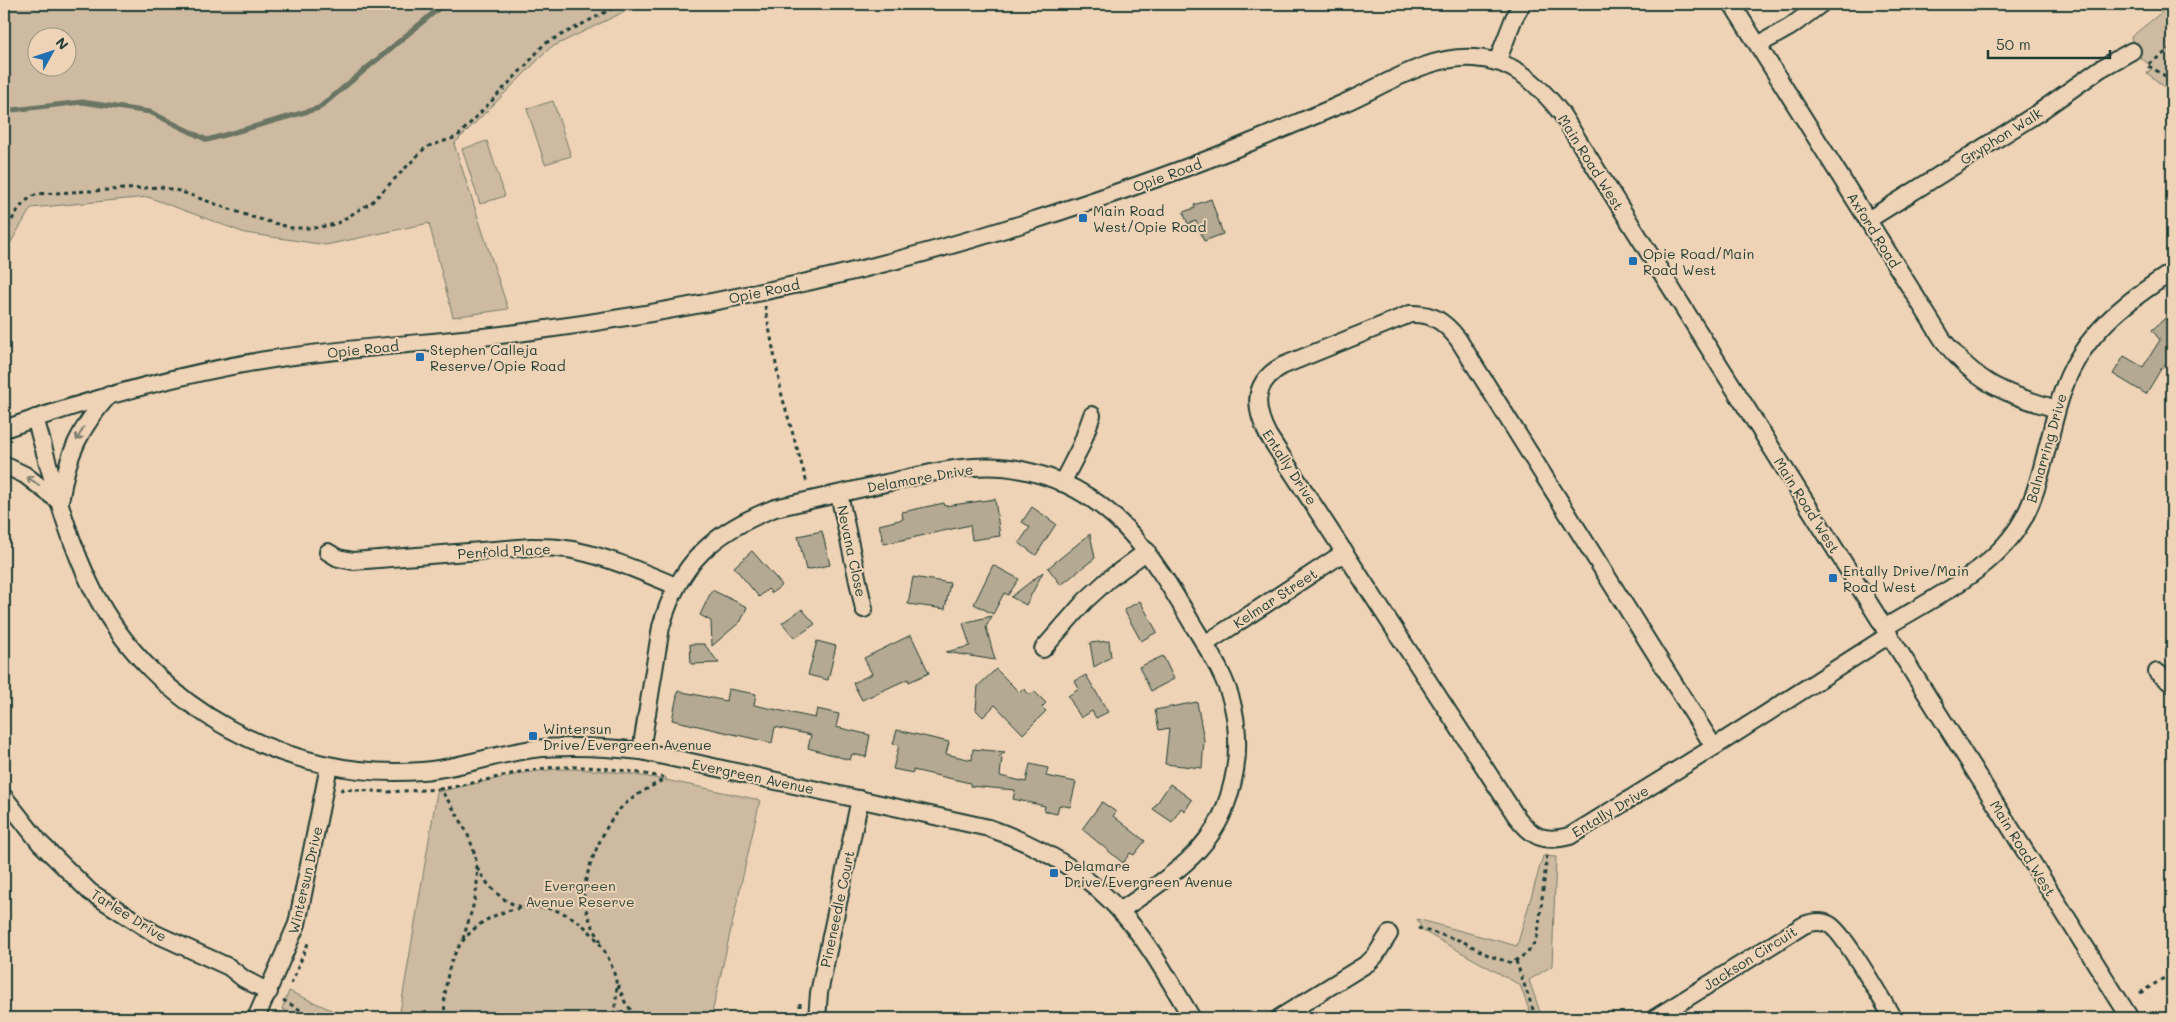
<svg xmlns="http://www.w3.org/2000/svg" width="2176" height="1022" viewBox="0 0 2176 1022" font-family="Mali,sans-serif">
<style>
.green{fill:#cdbaa1;stroke:#767c6a;fill-rule:evenodd}
.lines{fill:none;stroke-linecap:round;stroke-linejoin:round}
.stream{stroke:#6b7463;stroke-width:5}
.building{fill:#b4a992;stroke:#1f3d34}
.minor-casing{stroke:#1f3d34;stroke-width:20}
.path{stroke:#1f3d34;stroke-width:3;stroke-dasharray:4 4;stroke-linecap:butt}
.minor{stroke:#efd3b6;stroke-width:16}
.oneway{stroke:#7d806e}
.poi-dot{fill:#1f6fb2;stroke:#efd3b6;stroke-width:2}
.labels{text-anchor:middle;dominant-baseline:central;stroke-width:4;stroke-linejoin:round;paint-order:stroke}
.street-label{font-size:14px;fill:#1f3d34;stroke:#efd3b6}
.poi-label{font-size:14px;fill:#1f3d34;stroke:#efd3b6;text-anchor:start}
.park-label{font-size:14px;fill:#304a3f;stroke:#efd3b6}
</style>
<rect width="100%" height="100%" fill="#efd3b6"/>
<filter id="ink" filterUnits="userSpaceOnUse"><feTurbulence type="fractalNoise" baseFrequency=".02" numOctaves="2"/><feDisplacementMap in="SourceGraphic" scale="10" xChannelSelector="R" yChannelSelector="G"/><feConvolveMatrix kernelMatrix="1 2 1 2 8 2 1 2 1" color-interpolation-filters="sRGB"/></filter>
<g filter="url(#ink)">
<g class="green">
<path d="M4 4H640L550 48 454 144 508 309 453 317 429 223 326 245 245 233 148 197 31 208 4 254ZM38 38H68V68H38Z"/>
<polygon points="2172,4 2172,93 2147,73 2151,70 2152,67 2135,53 2131,37"/>
<polygon points="553,101 571,156 545,164 527,109"/>
<polygon points="487,141 505,196 480,204 462,149"/>
<path d="M557 769C626 768 692 786 760 800L711 1018H399L437 792 523 773Z"/>
<polygon points="1543,856 1556,857 1552,966 1529,980 1542,1018 1532,1018 1520,985 1423,931 1417,919 1517,946"/>
<polygon points="289,991 349,1018 300,1018 282,1009"/>
</g>
<g class="lines">
<polyline class="stream" points="4,111 82,102 150,112 207,140 319,108 444,4"/>
</g>
<g class="building">
<polygon points="1211,199 1223,234 1204,241 1196,221 1188,224 1183,212 1195,208 1194,205"/>
<polygon points="2172,312 2172,359 2161,369 2146,394 2113,374 2124,356 2143,367 2160,340 2152,330"/>
<polygon points="995,499 1000,536 972,540 970,525 884,544 879,525 903,519 902,512 944,503 945,506"/>
<polygon points="1032,507 1056,524 1036,555 1019,543 1030,527 1022,522"/>
<polygon points="822,531 830,565 806,570 798,536"/>
<polygon points="1090,534 1095,558 1061,585 1048,568"/>
<polygon points="752,551 782,585 772,593 768,589 759,597 734,567"/>
<polygon points="993,565 1019,579 1008,595 1004,593 993,614 974,604"/>
<polygon points="1043,572 1026,605 1011,597"/>
<polygon points="913,577 950,583 945,609 908,604"/>
<polygon points="712,590 747,607 741,621 712,646 711,621 700,615"/>
<polygon points="1140,601 1157,632 1141,641 1124,610"/>
<polygon points="802,609 815,624 795,638 782,623"/>
<polygon points="992,616 986,627 995,660 946,652 970,646 963,623"/>
<polygon points="911,635 929,673 909,682 908,679 862,700 853,683 872,674 864,658"/>
<polygon points="817,641 836,646 828,680 808,675"/>
<polygon points="1109,641 1111,657 1094,667 1090,643"/>
<polygon points="690,644 704,644 719,663 691,664"/>
<polygon points="1163,656 1174,679 1151,691 1139,667"/>
<polygon points="996,669 1019,692 1023,688 1030,695 1034,691 1046,703 1042,707 1046,711 1023,734 995,705 983,717 976,710 978,686"/>
<polygon points="1086,675 1108,712 1096,718 1092,711 1081,718 1068,696 1079,689 1075,681"/>
<polygon points="728,689 756,694 754,705 815,718 817,709 839,714 836,727 870,735 866,757 852,754 850,760 808,748 811,735 775,727 772,743 672,720 678,691 726,701"/>
<polygon points="1197,702 1204,740 1202,768 1165,764 1169,728 1159,730 1155,710"/>
<polygon points="897,730 949,742 946,754 972,760 973,749 1005,752 999,757 1002,758 1000,776 1026,782 1030,764 1048,768 1046,776 1076,782 1070,807 1059,805 1057,814 1044,811 1045,806 1013,799 1015,790 970,786 970,783 913,770 913,773 893,769 899,745 893,744"/>
<polygon points="1170,784 1192,800 1185,811 1181,808 1172,822 1153,809"/>
<polygon points="1102,802 1116,812 1113,816 1145,841 1134,855 1130,853 1123,863 1082,829"/>
</g>
<g class="lines">
<g class="minor-casing">
<g id="minor">
<path d="M1732 4 1943 340C1977 384 2005 394 2057 409"/>
<polyline points="1758,45 1790,27 1821,4"/>
<polyline points="1497,62 1514,18 1522,4"/>
<polyline points="1868,220 2038,113 2100,69 2132,51"/>
<path d="M35 418C52 476 66 536 93 590 153 709 290 782 422 771 460 768 495 754 533 749 569 745 604 747 641 751L989 828C1038 845 1085 872 1120 911 1149 942 1170 982 1192 1018"/>
<path d="M4 429C91 399 181 373 273 359 354 347 436 343 518 333 688 311 858 276 1022 224 1103 198 1183 171 1261 138 1289 126 1317 115 1344 103 1385 85 1428 55 1474 58 1514 60 1538 84 1561 113L2130 1018"/>
<polyline points="4,465 25,475 60,502"/>
<polyline points="1062,483 1081,446 1092,415"/>
<polyline points="839,494 864,609"/>
<path d="M61 497C67 454 81 427 109 395"/>
<path d="M328 552 338 558 353 561 531 547C546 547 562 547 577 551 611 558 644 573 676 586"/>
<path d="M1884 628C1930 600 1990 572 2019 526 2036 500 2042 466 2050 437 2055 416 2060 395 2069 375 2090 329 2131 298 2172 272"/>
<polyline points="1205,644 1345,552"/>
<polyline points="1043,649 1085,601 1109,579 1147,551"/>
<polyline points="2157,672 2172,684"/>
<path d="M1714 747 1570 836C1543 843 1532 837 1516 816L1268 435C1254 408 1252 383 1282 366L1410 314C1432 313 1444 321 1458 339L1714 747 1889 635"/>
<path d="M641 751 661 627C679 563 713 532 775 508 812 500 849 491 886 483 930 473 977 460 1022 470 1111 488 1151 553 1193 625 1209 651 1227 678 1233 707 1241 742 1237 777 1224 810 1205 857 1160 883 1120 911"/>
<polyline points="4,797 40,843 90,892 154,933 229,967 244,979 269,992"/>
<polyline points="256,1018 297,924 329,766"/>
<polyline points="817,1018 819,993 860,799"/>
<polyline points="1279,1018 1368,963 1375,956 1389,934"/>
<path d="M1655 1018 1804 925C1812 922 1821 920 1830 925 1845 934 1881 999 1893 1018"/>
</g>
</g>
<g class="path">
<polyline points="2172,48 2147,65 2172,80"/>
<path d="M4 234C13 219 19 202 37 194L161 187 179 191 252 217 292 228H314L336 224 372 202 426 147 457 137 529 62 544 44 621 4"/>
<polyline points="765,306 782,396 807,483"/>
<polyline points="341,791 342,789 388,792 440,789"/>
<path d="M477 868C488 886 501 902 522 907"/>
<polyline points="1418,928 1462,941 1490,956 1512,963 1527,953 1535,942 1538,934 1547,854"/>
<path d="M463 939C468 921 476 902 477 883 480 848 460 817 440 789 467 785 493 778 520 772 569 762 617 768 666 778"/>
<path d="M601 942C594 929 586 915 584 900 581 879 604 826 618 811 631 797 649 788 666 778"/>
<polyline points="1516,961 1536,1018"/>
<polyline points="291,984 309,941"/>
<polyline points="618,985 625,1002 637,1018"/>
<polyline points="2140,993 2172,973"/>
<polyline points="283,1000 314,1018"/>
<polyline points="800,1015 800,1001"/>
<path d="M446 1018C443 1007 445 992 447 980 453 932 498 902 546 908 582 914 609 947 616 981 618 993 615 1006 613 1018"/>
</g>
<use href="#minor" class="minor"/>
</g>
<defs><path id="oneway-shaft" d="M-6 0H5M1.5-3L5.5 0L1.5 3" fill="none" stroke-width="1.6" stroke-linecap="round" stroke-linejoin="round" transform="scale(1.25)"/></defs>
<g class="oneway">
<use href="#oneway-shaft" transform="translate(80 434) rotate(118)"/>
<use href="#oneway-shaft" transform="translate(33 481) rotate(-144)"/>
</g>
</g>
<g class="poi-dot">
<rect x="1078" y="213" width="10" height="10" rx="2.5"/>
<rect x="1628" y="256" width="10" height="10" rx="2.5"/>
<rect x="415" y="352" width="10" height="10" rx="2.5"/>
<rect x="1828" y="573" width="10" height="10" rx="2.5"/>
<rect x="528" y="731" width="10" height="10" rx="2.5"/>
<rect x="1049" y="868" width="10" height="10" rx="2.5"/>
</g>
<g class="labels">
<g class="street-label">
<text transform="translate(2001 136) rotate(-32)">Gryphon Walk</text>
<text transform="translate(1591 162) rotate(58)">Main Road West</text>
<text transform="translate(1167 175) rotate(-20)">Opie Road</text>
<text transform="translate(1874 230) rotate(58)">Axford Road</text>
<text transform="translate(764 291) rotate(-12)">Opie Road</text>
<text transform="translate(363 349) rotate(-6)">Opie Road</text>
<text transform="translate(2046 448) rotate(-74)">Balnarring Drive</text>
<text transform="translate(1290 467) rotate(57)">Entally Drive</text>
<text transform="translate(920 478) rotate(-10)">Delamare Drive</text>
<text transform="translate(1807 505) rotate(58)">Main Road West</text>
<text transform="translate(504 551) rotate(-3)">Penfold Place</text>
<text transform="translate(852 551) rotate(78)">Nevana Close</text>
<text transform="translate(1275 598) rotate(-33)">Kelmar Street</text>
<text transform="translate(753 776) rotate(12)">Evergreen Avenue</text>
<text transform="translate(1610 811) rotate(-31)">Entally Drive</text>
<text transform="translate(2023 848) rotate(58)">Main Road West</text>
<text transform="translate(305 880) rotate(-77)">Wintersun Drive</text>
<text transform="translate(837 909) rotate(-78)">Pineneedle Court</text>
<text transform="translate(129 915) rotate(32)">Tarlee Drive</text>
<text transform="translate(1750 958) rotate(-32)">Jackson Circuit</text>
</g>
<g class="poi-label">
<text x="1093" y="210">Main Road<tspan x="1093" dy="16">West/Opie Road</tspan></text>
<text x="1643" y="253">Opie Road/Main<tspan x="1643" dy="16">Road West</tspan></text>
<text x="430" y="349">Stephen Calleja<tspan x="430" dy="16">Reserve/Opie Road</tspan></text>
<text x="1843" y="570">Entally Drive/Main<tspan x="1843" dy="16">Road West</tspan></text>
<text x="543" y="728">Wintersun<tspan x="543" dy="16">Drive/Evergreen Avenue</tspan></text>
<text x="1064" y="865">Delamare<tspan x="1064" dy="16">Drive/Evergreen Avenue</tspan></text>
</g>
<g class="park-label">
<text x="580" y="885">Evergreen<tspan x="580" dy="16">Avenue Reserve</tspan></text>
</g>
</g>
<rect width="2176" height="1022" fill="none" stroke="#efd3b6" stroke-width="20"/>
<rect x="10" y="10" width="2156" height="1002" fill="none" stroke="#1f3d34" stroke-width="2" filter="url(#ink)"/>
<g transform="translate(52 52) rotate(50)"><circle r="24" fill="#efd3b6" stroke="#9c9782"/>
<path d="M0-4L9 19L0 12L-9 19Z" fill="#1f6fb2"/>
<text y="-8" font-size="14" font-weight="bold" text-anchor="middle" fill="#1f3d34">N</text>
</g>
<path d="M1988 50v8h122v-8" fill="none" stroke="#1f3d34" stroke-width="2.5"/>
<text x="1996" y="50" font-size="15" fill="#1f3d34" stroke="#efd3b6" stroke-width="4" paint-order="stroke">50 m</text>
</svg>
